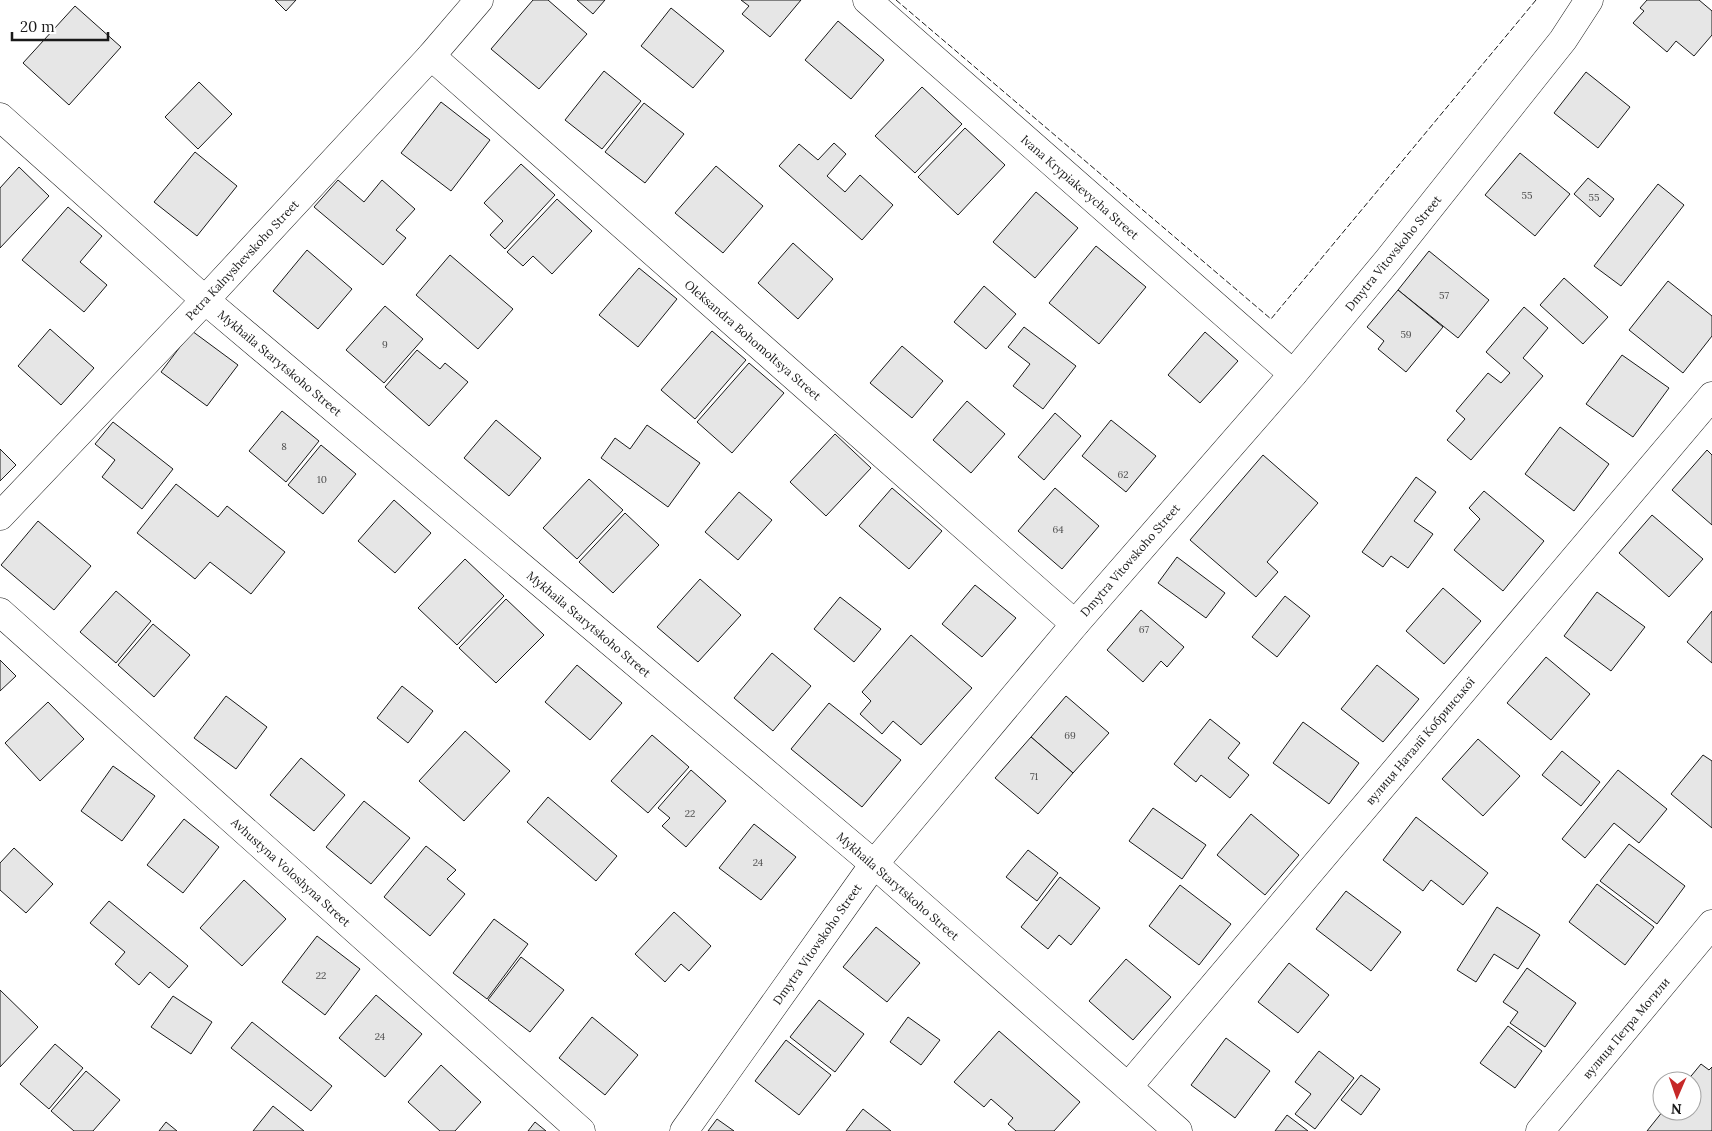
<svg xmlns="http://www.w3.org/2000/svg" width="1712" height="1131" viewBox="0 0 1712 1131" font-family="Lora,serif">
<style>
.building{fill:#e6e6e6;stroke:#1a1a1a}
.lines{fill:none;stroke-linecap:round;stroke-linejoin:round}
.street-casing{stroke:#1a1a1a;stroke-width:29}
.street{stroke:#fff;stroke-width:28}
.fence{stroke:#1a1a1a;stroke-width:1;stroke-dasharray:6 2.5;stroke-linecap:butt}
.labels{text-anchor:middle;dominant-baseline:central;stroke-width:4;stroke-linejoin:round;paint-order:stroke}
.number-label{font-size:10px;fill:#4d4d4d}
.street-label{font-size:12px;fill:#1a1a1a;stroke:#fff}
</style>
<rect width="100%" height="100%" fill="#fff"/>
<g class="building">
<polygon points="275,0 296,0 286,11"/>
<polygon points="533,0 548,0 587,34 539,89 491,49"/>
<polygon points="577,0 605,0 593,14"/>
<polygon points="741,0 801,0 770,37 742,14 749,6"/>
<polygon points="1647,0 1699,0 1712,11 1712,35 1694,56 1676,41 1667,52 1633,23 1644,11 1640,8"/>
<polygon points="75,6 121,47 69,105 23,63"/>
<polygon points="671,8 724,51 693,88 641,46"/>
<polygon points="838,21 884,60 851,99 805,60"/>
<polygon points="604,71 641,101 602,149 565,120"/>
<polygon points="1586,72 1630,107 1598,148 1554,113"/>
<polygon points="199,82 232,114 198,149 165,117"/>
<polygon points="922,87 962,124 915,173 875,136"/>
<polygon points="441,102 490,140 451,191 401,153"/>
<polygon points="644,103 684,134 645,183 605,152"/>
<polygon points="965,128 1005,165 958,215 918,177"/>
<polygon points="834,143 846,154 827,176 845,192 860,175 893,205 862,240 779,166 799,144 818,160"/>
<polygon points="195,152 237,186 197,236 154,202"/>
<polygon points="1520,153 1570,194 1535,236 1485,195"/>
<polygon points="521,164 555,195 505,249 490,235 503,221 484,203"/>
<polygon points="716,166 763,206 723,253 675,213"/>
<polygon points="19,167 49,196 0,248 0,188"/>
<polygon points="1588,178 1614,199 1600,217 1574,194"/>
<polygon points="338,180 364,202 382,180 415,209 396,230 406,238 383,265 314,207"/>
<polygon points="1658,184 1684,205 1621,286 1594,266"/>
<polygon points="1036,192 1078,228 1035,278 993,242"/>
<polygon points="557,199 592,231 552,274 533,256 523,266 507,252"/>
<polygon points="68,207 102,236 80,262 107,285 84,312 22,260"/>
<polygon points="793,243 833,279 798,319 758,283"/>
<polygon points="1096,246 1146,287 1099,344 1049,303"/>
<polygon points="307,250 352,289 318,329 273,291"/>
<polygon points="1429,251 1489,300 1458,338 1398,290"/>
<polygon points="450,255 513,309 478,349 416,295"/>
<polygon points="639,268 677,299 638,347 599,315"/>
<polygon points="1564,278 1608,317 1583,344 1540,305"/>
<polygon points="1668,281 1712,316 1712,336 1683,373 1629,330"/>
<polygon points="984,286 1016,314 986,349 954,322"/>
<polygon points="1398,290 1443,327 1406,372 1378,349 1384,341 1367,327"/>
<polygon points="385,306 423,339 384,383 346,350"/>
<polygon points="1524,307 1548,328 1523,358 1543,376 1471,460 1447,440 1465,419 1456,411 1488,373 1501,383 1510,373 1486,352"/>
<polygon points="1024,327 1076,366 1043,409 1013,386 1030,364 1008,347"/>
<polygon points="50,329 94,368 61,405 18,366"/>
<polygon points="192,331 238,365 207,406 161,372"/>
<polygon points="712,331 746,360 695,419 661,390"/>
<polygon points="1205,332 1238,361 1200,403 1168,375"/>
<polygon points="902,346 943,381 912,418 870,383"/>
<polygon points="417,350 440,369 445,363 468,382 429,426 385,387"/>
<polygon points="1622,355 1669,388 1633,437 1586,404"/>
<polygon points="749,363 784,393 732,453 697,422"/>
<polygon points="967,401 1005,434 971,473 933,440"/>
<polygon points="282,411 319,441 286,482 249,451"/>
<polygon points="1055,413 1081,436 1044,480 1018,457"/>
<polygon points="496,420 541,458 509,496 464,458"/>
<polygon points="1111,420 1156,456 1126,492 1082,456"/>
<polygon points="113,422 173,469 142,509 102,477 115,460 95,444"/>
<polygon points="647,425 700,463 668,507 601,458 615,438 630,449"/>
<polygon points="1560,427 1609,464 1574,511 1525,474"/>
<polygon points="835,434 871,468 826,516 790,482"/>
<polygon points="321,445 356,474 323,514 288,485"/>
<polygon points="0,449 16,465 0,481"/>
<polygon points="1707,450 1712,455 1712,525 1672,490"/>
<polygon points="1263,455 1318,503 1267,562 1278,572 1256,597 1190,540"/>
<polygon points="1416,477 1436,492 1414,521 1433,534 1408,568 1391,556 1383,567 1362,552"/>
<polygon points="589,479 623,510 577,559 543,528"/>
<polygon points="176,484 218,517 227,506 285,552 251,594 210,562 195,579 137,533"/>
<polygon points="892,488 942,531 909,569 859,526"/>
<polygon points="1055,488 1099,526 1062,569 1018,531"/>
<polygon points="1484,491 1544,541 1503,591 1454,550 1480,519 1469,508"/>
<polygon points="739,492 772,520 738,560 705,532"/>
<polygon points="394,500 431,533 395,573 358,541"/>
<polygon points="625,513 659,545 613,593 579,562"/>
<polygon points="1652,515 1703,559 1669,597 1619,553"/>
<polygon points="38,521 91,566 54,610 1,565"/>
<polygon points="1177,557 1225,593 1206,618 1158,583"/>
<polygon points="465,559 504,596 457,645 418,608"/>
<polygon points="700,579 741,615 698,662 657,627"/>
<polygon points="975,585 1016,618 982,657 942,624"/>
<polygon points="1443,588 1481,621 1444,664 1406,631"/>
<polygon points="116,591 151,621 116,663 80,632"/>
<polygon points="1597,592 1645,627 1611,671 1564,636"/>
<polygon points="1285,596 1310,616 1277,657 1252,637"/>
<polygon points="840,597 881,629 854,662 814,629"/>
<polygon points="506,599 544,635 496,683 459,648"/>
<polygon points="1141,610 1184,647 1167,667 1161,661 1143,682 1107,650"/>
<polygon points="1712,611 1712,663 1687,642"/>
<polygon points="153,624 190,655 154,697 118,665"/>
<polygon points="911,635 972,688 921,745 893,721 882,734 860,714 871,701 862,692"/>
<polygon points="772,653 811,686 773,731 734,698"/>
<polygon points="1546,657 1590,694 1551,740 1507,703"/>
<polygon points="0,660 16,676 0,691"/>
<polygon points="577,665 622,703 590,740 545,702"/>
<polygon points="1377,665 1419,699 1383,742 1341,709"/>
<polygon points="402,686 433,711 408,743 377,718"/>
<polygon points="226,696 267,727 236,769 194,738"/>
<polygon points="1066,696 1109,733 1073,773 1031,737"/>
<polygon points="48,702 84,739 40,781 5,743"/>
<polygon points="829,703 901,760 862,807 791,749"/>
<polygon points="1210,719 1240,743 1228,758 1249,775 1230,798 1201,775 1196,782 1174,764"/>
<polygon points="1303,722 1359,763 1329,804 1273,763"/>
<polygon points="465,731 510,771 464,821 419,781"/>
<polygon points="652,735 689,767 648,813 611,781"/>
<polygon points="1031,737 1073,773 1038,814 995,778"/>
<polygon points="1478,739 1520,776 1483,816 1442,779"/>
<polygon points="1562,751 1600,782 1581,806 1542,775"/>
<polygon points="1703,755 1712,761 1712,828 1671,794"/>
<polygon points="301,758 345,795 314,831 270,795"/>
<polygon points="113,766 155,796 122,841 81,811"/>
<polygon points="691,770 726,801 686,847 662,826 670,818 658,808"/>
<polygon points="1618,770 1667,809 1639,843 1614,823 1585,858 1562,839"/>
<polygon points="548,797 617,856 596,881 527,822"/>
<polygon points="364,801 410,838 371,884 326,847"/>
<polygon points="1153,808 1206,845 1182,879 1129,841"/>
<polygon points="1251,814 1299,855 1265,895 1217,855"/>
<polygon points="1416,817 1488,873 1463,905 1431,880 1423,891 1383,860"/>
<polygon points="184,819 219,847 183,893 147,865"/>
<polygon points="754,824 796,857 761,900 719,868"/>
<polygon points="1629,844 1685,886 1657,924 1600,881"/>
<polygon points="426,846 456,870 447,879 465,894 430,936 384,897"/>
<polygon points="14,848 53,884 26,913 0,890 0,863"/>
<polygon points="1028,850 1058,873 1037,901 1006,877"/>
<polygon points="1060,877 1100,908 1071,945 1059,935 1048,949 1021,927"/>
<polygon points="244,880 286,919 242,966 200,928"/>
<polygon points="1597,884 1654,927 1625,965 1569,922"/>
<polygon points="1180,885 1231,924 1199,965 1149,926"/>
<polygon points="1346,891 1401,932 1371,971 1316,929"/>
<polygon points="109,901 188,966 169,988 150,972 139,985 115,964 125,952 90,923"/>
<polygon points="1497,907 1540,935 1518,969 1494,954 1476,982 1457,970"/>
<polygon points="674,912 711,946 689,971 681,964 665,982 635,954"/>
<polygon points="494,919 528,944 487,999 453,973"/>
<polygon points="876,927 920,963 887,1002 843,967"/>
<polygon points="317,936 360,969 325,1015 282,982"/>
<polygon points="521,957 564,990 530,1032 488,1000"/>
<polygon points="1126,959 1171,997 1133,1040 1089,1001"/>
<polygon points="1289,963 1329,995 1298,1033 1258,1002"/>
<polygon points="1527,968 1576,1003 1545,1047 1510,1023 1518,1012 1503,1002"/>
<polygon points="0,990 38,1027 0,1067"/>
<polygon points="376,995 422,1034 385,1077 339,1038"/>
<polygon points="173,996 212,1022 191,1054 151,1027"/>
<polygon points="819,1000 864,1034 835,1072 790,1037"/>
<polygon points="592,1017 638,1055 605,1095 559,1058"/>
<polygon points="908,1017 940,1040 921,1065 890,1042"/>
<polygon points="252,1022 332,1086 311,1111 231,1048"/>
<polygon points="1508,1026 1542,1051 1515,1088 1480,1063"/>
<polygon points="999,1031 1080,1102 1054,1131 1016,1131 1008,1124 1013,1118 991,1099 984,1107 954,1082"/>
<polygon points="1226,1038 1270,1071 1235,1118 1191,1085"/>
<polygon points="786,1040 831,1075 799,1115 755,1081"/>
<polygon points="55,1044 83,1068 49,1109 20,1084"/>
<polygon points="1319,1051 1354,1078 1315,1129 1295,1114 1311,1094 1295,1082"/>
<polygon points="1701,1064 1709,1070 1712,1067 1712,1131 1647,1131 1663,1111 1692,1111 1692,1081 1687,1081"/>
<polygon points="441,1065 481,1102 455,1131 440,1131 408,1102"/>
<polygon points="86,1071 120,1100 93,1131 74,1131 51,1111"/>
<polygon points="1361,1075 1380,1089 1361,1115 1341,1100"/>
<polygon points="273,1106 304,1131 253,1131"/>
<polygon points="863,1109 891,1131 846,1131"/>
<polygon points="1287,1115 1308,1131 1275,1131"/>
<polygon points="717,1119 734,1131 708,1131"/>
<polygon points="166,1122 177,1131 159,1131"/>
<polygon points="535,1122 546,1131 528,1131"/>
</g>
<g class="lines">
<g class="street-casing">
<g id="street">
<polyline points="867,0 1293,374"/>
<polyline points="431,56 1075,624"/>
<polyline points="0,117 205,300 874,864 1178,1131"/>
<polyline points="0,516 205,300 431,56 479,0"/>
<polyline points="0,612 581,1131"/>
<polyline points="1128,1087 1712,396"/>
<polyline points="684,1131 874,864 1075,624 1293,374 1388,260 1563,40 1589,0"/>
<polyline points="1540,1131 1712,924"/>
</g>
</g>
<use href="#street" class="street"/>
<polyline class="fence" points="896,0 1271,319 1536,0"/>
</g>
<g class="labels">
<g class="number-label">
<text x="1527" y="195">55</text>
<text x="1594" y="197">55</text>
<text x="1444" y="295">57</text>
<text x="1406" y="334">59</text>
<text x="385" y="344">9</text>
<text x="284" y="446">8</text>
<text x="1123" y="474">62</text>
<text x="322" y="479">10</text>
<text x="1058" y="529">64</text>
<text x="1144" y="629">67</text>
<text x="1070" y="735">69</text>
<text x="1034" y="776">71</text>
<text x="690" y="813">22</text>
<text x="758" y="862">24</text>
<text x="321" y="975">22</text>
<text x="380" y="1036">24</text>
</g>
<g class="street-label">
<text transform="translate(1080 187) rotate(41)">Ivana Krypiakevycha Street</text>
<text transform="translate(1393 253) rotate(-51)">Dmytra Vitovskoho Street</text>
<text transform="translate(242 260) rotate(-47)">Petra Kalnyshevskoho Street</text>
<text transform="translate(753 340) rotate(41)">Oleksandra Bohomoltsya Street</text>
<text transform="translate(280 363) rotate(40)">Mykhaila Starytskoho Street</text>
<text transform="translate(1130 560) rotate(-49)">Dmytra Vitovskoho Street</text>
<text transform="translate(589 624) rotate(40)">Mykhaila Starytskoho Street</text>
<text transform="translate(1420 741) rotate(-50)">вулиця Наталії Кобринської</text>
<text transform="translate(291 872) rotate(42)">Avhustyna Voloshyna Street</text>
<text transform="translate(898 886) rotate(41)">Mykhaila Starytskoho Street</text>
<text transform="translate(817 944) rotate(-55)">Dmytra Vitovskoho Street</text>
<text transform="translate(1626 1028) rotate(-50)">вулиця Петра Могили</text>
</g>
</g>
<g transform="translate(1677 1096) rotate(182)"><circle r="24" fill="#ffffff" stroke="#a3a3a3"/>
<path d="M0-4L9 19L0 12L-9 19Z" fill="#c62828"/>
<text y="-8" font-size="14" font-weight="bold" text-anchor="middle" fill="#1a1a1a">N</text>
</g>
<path d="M12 32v8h96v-8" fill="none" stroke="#1a1a1a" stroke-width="2.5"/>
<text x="20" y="32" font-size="15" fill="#1a1a1a" stroke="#ffffff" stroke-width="4" paint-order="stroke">20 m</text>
</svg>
